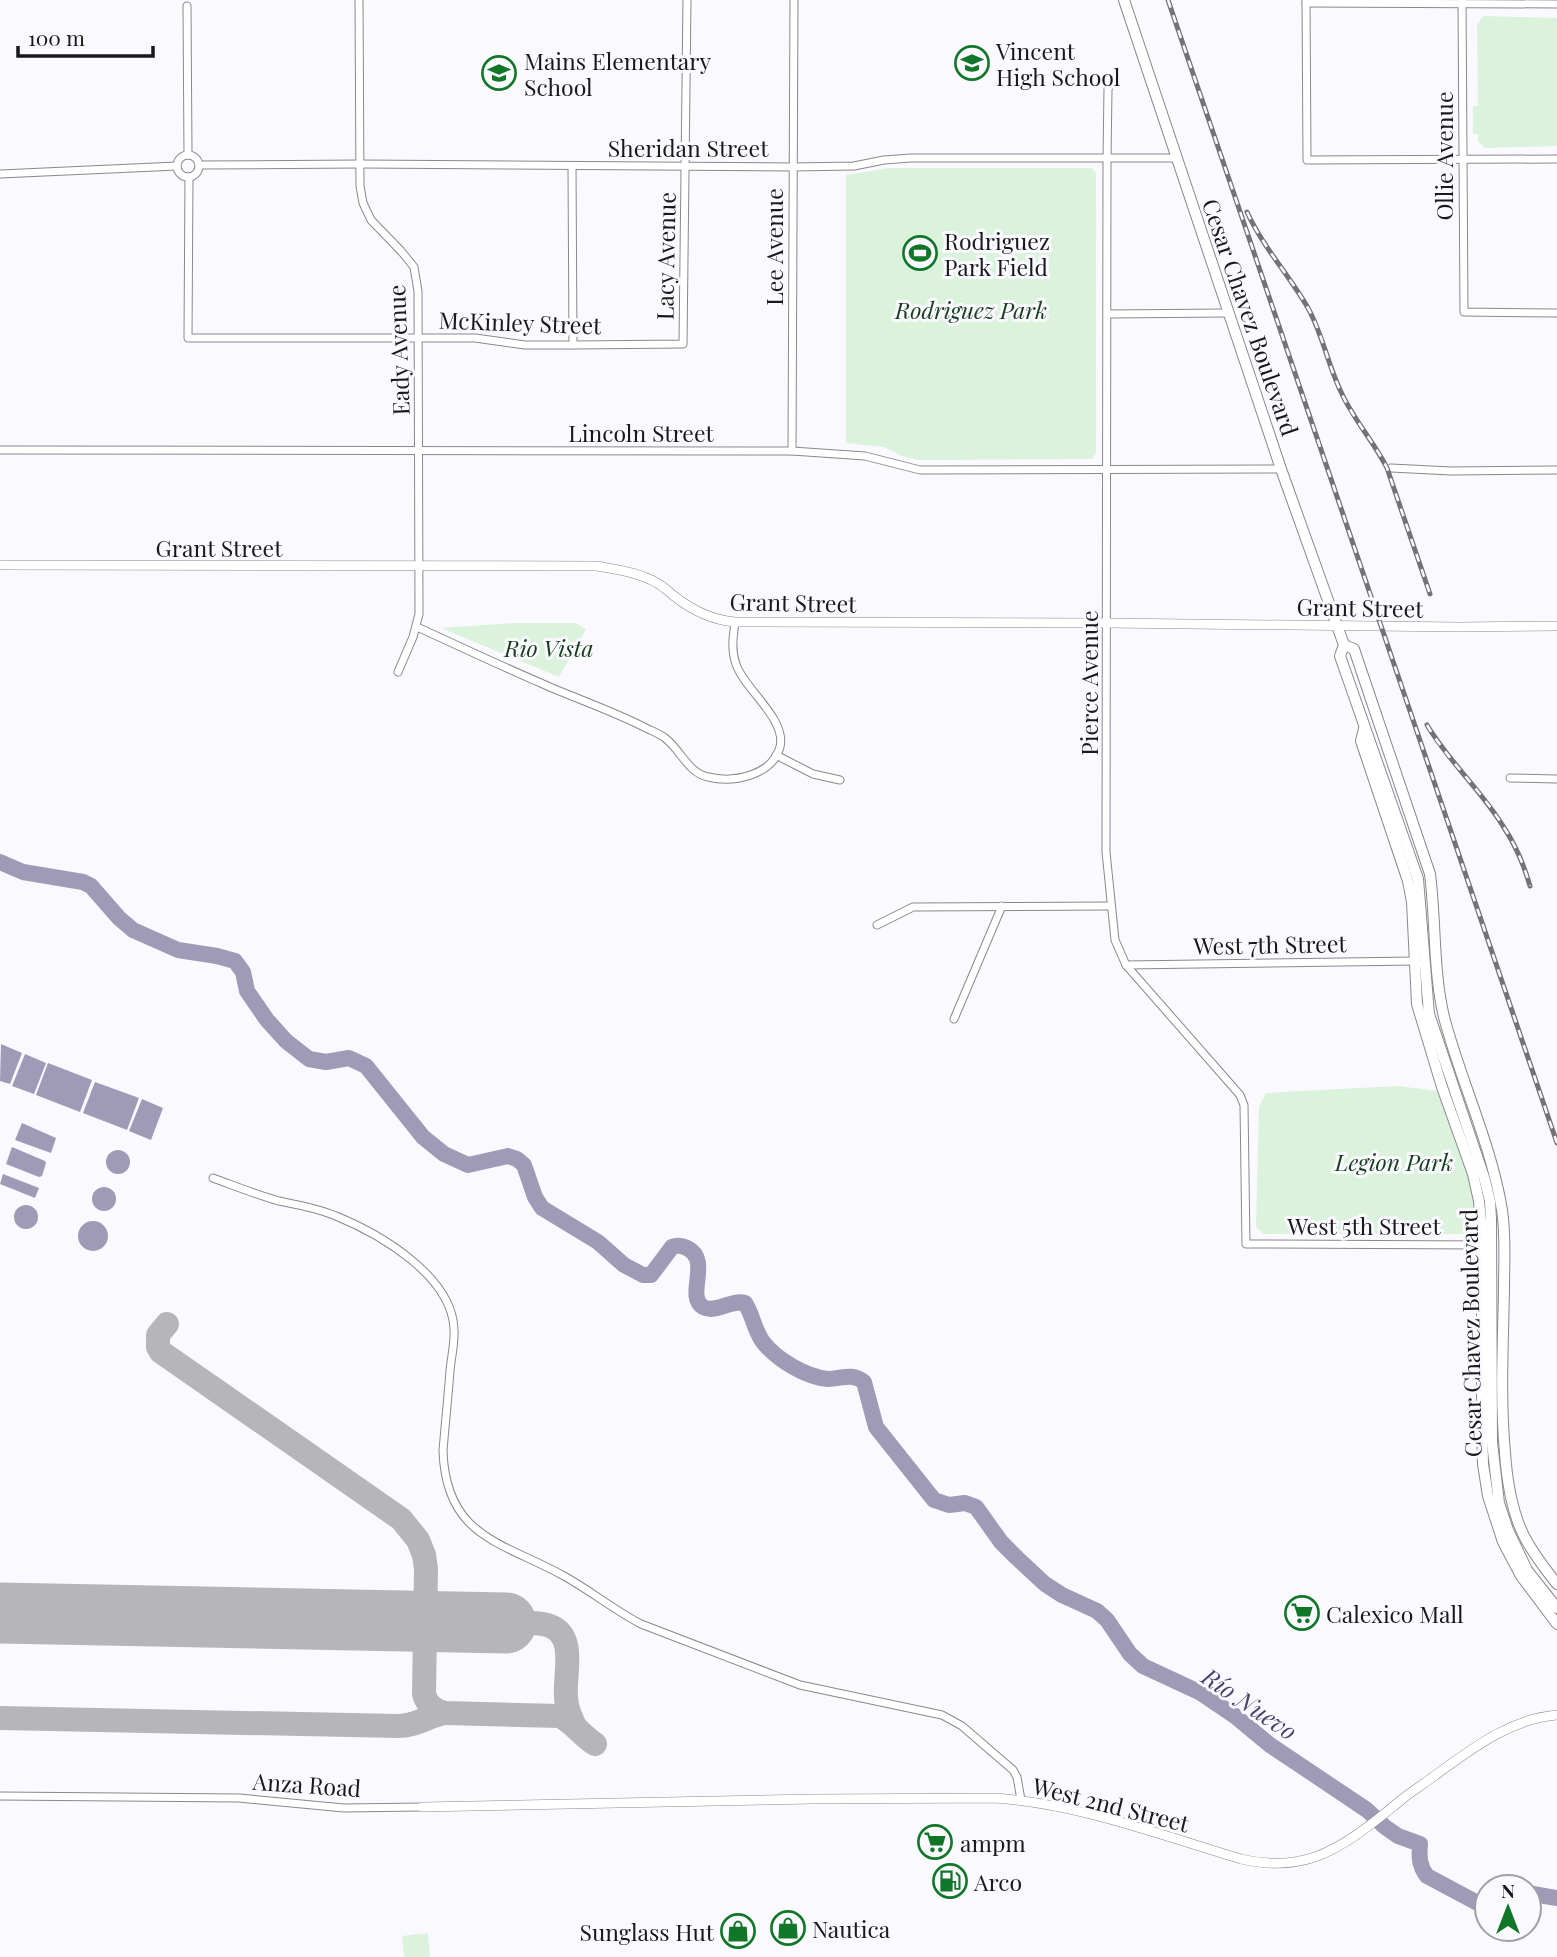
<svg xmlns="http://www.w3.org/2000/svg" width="1557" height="1957" viewBox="0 0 1557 1957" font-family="'Playfair Display',serif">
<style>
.green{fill:#dbf2dc}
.water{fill:#9f9ab6}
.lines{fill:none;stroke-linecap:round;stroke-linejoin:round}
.river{stroke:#9f9ab6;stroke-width:16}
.taxiway{stroke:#b6b6ba;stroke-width:24}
.runway{stroke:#b6b6ba;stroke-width:61}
.minor-casing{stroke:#89888d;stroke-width:9}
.tertiary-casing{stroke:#89888d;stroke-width:10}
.secondary-casing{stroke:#89888d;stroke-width:12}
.minor{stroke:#fff;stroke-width:7}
.tertiary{stroke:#fff;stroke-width:9}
.secondary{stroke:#fff;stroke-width:10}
.rail-casing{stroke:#737376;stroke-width:5}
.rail{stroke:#faf9ff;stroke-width:2.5;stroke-dasharray:8;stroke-linecap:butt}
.labels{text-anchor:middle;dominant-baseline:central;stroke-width:6;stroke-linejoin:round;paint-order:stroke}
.poi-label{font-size:23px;fill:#19191b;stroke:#faf9ff;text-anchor:start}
.street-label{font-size:23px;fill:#19191b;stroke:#faf9ff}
.park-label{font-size:23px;font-style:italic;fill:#183d1c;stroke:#faf9ff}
.water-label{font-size:24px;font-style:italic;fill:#4b426c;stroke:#faf9ff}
</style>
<rect width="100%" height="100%" fill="#faf9ff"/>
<g class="green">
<polygon points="1483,16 1557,18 1557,146 1485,148 1478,141 1478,134 1473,134 1473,106 1478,106 1477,25"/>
<polygon points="889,168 1092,168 1096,173 1096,453 1092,459 918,460 902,456 884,447 846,443 846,175"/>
<polygon points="514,623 575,623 586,629 559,677 441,628"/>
<polygon points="1397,1086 1448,1092 1478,1176 1489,1217 1480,1234 1263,1234 1256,1227 1259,1107 1266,1093"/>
<polygon points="428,1933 430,1957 404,1957 402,1936"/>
</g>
<g class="water">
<polygon points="1,1044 22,1053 10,1084 0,1081"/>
<polygon points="25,1054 46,1063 34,1094 12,1086"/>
<polygon points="48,1063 92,1080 80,1112 36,1095"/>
<polygon points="95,1082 139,1098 127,1130 83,1113"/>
<polygon points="142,1099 163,1108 151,1140 129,1131"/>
<polygon points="22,1123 56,1138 51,1153 15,1140"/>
<polygon points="12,1147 45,1161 46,1163 42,1176 39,1177 6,1164"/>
<circle cx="118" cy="1162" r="12"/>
<polygon points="3,1174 39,1188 35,1198 0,1184"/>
<circle cx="104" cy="1199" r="12"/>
<circle cx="26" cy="1217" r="12"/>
<circle cx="93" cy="1236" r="15"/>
</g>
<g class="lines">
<g class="river">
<path d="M0 862 23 872 83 882 91 886 119 918 133 930 178 950 217 956 235 961 243 972 247 991 267 1020 286 1041 309 1059 326 1062 349 1058 366 1066 423 1137 444 1154 468 1165 508 1156 517 1159 524 1165 535 1197 542 1208 598 1242 624 1265 643 1275H651L672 1247C677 1245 681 1245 687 1248 712 1260 685 1296 703 1307 716 1314 731 1299 745 1303 753 1315 754 1330 763 1342 777 1360 806 1377 828 1379 842 1379 851 1372 864 1382L876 1427 934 1500 949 1505 965 1503 976 1507 1001 1542 1017 1558 1045 1584 1062 1595 1097 1611 1107 1620 1130 1654 1143 1666 1201 1693 1235 1716 1270 1745 1367 1810 1385 1827 1398 1836 1420 1844C1419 1856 1419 1866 1427 1876L1487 1908"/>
<polyline points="1529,1896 1533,1894 1557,1898"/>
</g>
<g class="taxiway">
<path d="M167 1324 158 1335V1347L161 1352 401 1519 418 1540 424 1555 426 1569 424 1694C427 1705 434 1710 445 1713L560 1716C574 1723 582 1736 595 1744"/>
<polyline points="0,1622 14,1615 29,1614"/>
<path d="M506 1623C519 1624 538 1621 550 1626 577 1636 564 1675 566 1696 566 1708 571 1718 576 1728"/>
<path d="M0 1718 398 1726C416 1726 428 1716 445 1713"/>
</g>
<polyline class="runway" points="0,1613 506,1623"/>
<g class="minor-casing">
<g id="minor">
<polyline points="359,0 360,186 363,203 371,220 401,251 414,267 418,291 419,614 413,637 398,672"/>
<polyline points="1306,0 1307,160 1557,159"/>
<polyline points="1462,0 1464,312 1557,313"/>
<polyline points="1306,3 1557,4"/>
<polyline points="187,6 188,155"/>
<polyline points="1114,78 1108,89 1107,158 1106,852 1115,940 1126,965 1240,1095 1244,1105 1246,1244 1483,1245"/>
<circle cx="188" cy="166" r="11"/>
<polyline points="199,165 360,164 793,167 854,166 884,160 911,158 1175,158"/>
<polyline points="572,166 573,345"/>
<polyline points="0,174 177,166"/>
<polyline points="189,177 188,338 475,338 525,345 573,345 683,344 687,0"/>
<polyline points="1108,314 1227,313"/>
<polyline points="0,450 792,451 865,456 920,470 1281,469"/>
<polyline points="792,451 794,0"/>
<polyline points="1391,468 1451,471 1557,470"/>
<path d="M417 627C459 646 501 666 543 684 577 699 613 711 646 728 652 731 660 734 665 738 680 749 688 773 708 777 733 783 772 776 780 747 787 719 744 689 736 664 731 650 733 637 735 622"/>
<polyline points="776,755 813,774 840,780"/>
<polyline points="1510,778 1557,779"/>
<polyline points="877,925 913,907 1111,906"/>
<polyline points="1126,965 1415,961"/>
<polyline points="954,1019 1002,906"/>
<path d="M213 1178C235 1186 257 1195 279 1201 299 1205 317 1208 336 1216 380 1234 452 1276 454 1329 455 1343 451 1358 450 1371 448 1398 445 1425 443 1451 446 1538 503 1542 564 1576 591 1591 614 1610 641 1624L800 1685 942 1715 962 1726 1013 1770 1017 1777 1021 1800"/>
<polyline points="0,1796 239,1798 344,1808 422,1807"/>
</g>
</g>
<g class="tertiary-casing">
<g id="tertiary">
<path d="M0 565 597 566C618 570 638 572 657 583 663 586 669 592 674 596 693 611 712 620 735 622L1107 623 1458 627 1557 626"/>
<path d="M422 1807 814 1799 995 1798C1080 1804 1160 1835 1241 1859 1266 1865 1291 1865 1315 1857 1346 1846 1374 1822 1400 1801 1410 1792 1423 1785 1434 1776 1472 1749 1509 1719 1557 1715"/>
</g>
</g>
<g class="secondary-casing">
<g id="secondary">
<polyline points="1124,0 1281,469 1344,645 1340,656 1418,879 1429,1014 1484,1177 1490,1201 1491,1219 1492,1442 1499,1503 1508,1530 1527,1570 1557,1608"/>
<path d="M1344 645 1354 649 1430 874C1436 921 1433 971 1444 1017 1461 1082 1491 1143 1502 1210 1506 1236 1504 1263 1504 1289 1503 1344 1500 1399 1505 1453 1507 1481 1511 1510 1524 1536 1533 1553 1545 1569 1557 1584"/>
<polyline points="1364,729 1361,741 1408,881 1412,902 1417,1004 1442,1087 1473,1174 1479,1201 1482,1231 1482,1425 1483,1464 1488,1496 1503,1542 1521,1576 1557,1624"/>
</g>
</g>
<use href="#minor" class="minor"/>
<use href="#tertiary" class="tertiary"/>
<use href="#secondary" class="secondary"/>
<g class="rail-casing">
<g id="rail">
<polyline points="1168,0 1557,1143"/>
<path d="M1247 212C1263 247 1289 275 1308 308 1323 335 1328 366 1342 394 1354 420 1374 442 1387 468L1430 594"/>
<path d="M1427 725C1449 762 1481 790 1503 826 1515 844 1524 865 1530 886"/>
</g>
</g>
<use href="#rail" class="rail"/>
</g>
<defs>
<g id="school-ring" transform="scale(1.75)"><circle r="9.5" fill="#faf9ff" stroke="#117728" stroke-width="1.5"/><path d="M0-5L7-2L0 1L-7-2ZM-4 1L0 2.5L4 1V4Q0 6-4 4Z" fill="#117728"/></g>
<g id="stadium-ring" transform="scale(1.75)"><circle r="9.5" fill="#faf9ff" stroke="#117728" stroke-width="1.5"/><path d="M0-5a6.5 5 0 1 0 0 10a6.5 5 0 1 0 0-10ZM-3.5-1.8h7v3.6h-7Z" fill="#117728"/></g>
<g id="supermarket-ring" transform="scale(1.75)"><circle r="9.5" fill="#faf9ff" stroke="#117728" stroke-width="1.5"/><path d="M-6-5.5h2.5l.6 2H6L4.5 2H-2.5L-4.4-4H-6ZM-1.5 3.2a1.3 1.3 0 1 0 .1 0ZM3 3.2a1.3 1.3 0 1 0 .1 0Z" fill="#117728"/></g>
<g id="fuel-ring" transform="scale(1.75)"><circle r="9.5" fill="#faf9ff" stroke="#117728" stroke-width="1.5"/><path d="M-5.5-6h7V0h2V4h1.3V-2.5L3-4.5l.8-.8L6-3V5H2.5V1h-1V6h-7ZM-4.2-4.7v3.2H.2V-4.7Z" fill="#117728"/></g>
<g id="shop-ring" transform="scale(1.75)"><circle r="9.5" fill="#faf9ff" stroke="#117728" stroke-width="1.5"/><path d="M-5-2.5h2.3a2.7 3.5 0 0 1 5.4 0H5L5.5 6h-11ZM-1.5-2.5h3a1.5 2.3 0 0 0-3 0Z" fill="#117728"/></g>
</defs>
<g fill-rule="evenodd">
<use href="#school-ring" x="972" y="63"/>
<use href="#school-ring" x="499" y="73"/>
<use href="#stadium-ring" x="920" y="253"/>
<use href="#supermarket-ring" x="1302" y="1613"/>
<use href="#supermarket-ring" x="935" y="1842"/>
<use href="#fuel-ring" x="950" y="1881"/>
<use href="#shop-ring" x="788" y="1928"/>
<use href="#shop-ring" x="738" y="1931"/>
</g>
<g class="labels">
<g class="poi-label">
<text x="996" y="50">Vincent<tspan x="996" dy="26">High School</tspan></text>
<text x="524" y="60">Mains Elementary<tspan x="524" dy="26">School</tspan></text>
<text x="944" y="240">Rodriguez<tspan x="944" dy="26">Park Field</tspan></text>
<text x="1326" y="1613">Calexico Mall</text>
<text x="960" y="1842">ampm</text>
<text x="974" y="1881">Arco</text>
<text x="812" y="1928">Nautica</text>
<text x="714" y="1931" text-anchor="end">Sunglass Hut</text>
</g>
<g class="street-label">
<text x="688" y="147">Sheridan Street</text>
<text transform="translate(1443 156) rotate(-90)">Ollie Avenue</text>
<text transform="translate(773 247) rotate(-90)">Lee Avenue</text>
<text transform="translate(665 256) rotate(-89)">Lacy Avenue</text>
<text transform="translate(1251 317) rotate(71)">Cesar Chavez Boulevard</text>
<text transform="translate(520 322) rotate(2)">McKinley Street</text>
<text transform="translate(398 350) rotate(-92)">Eady Avenue</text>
<text x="641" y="432">Lincoln Street</text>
<text x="219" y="547">Grant Street</text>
<text transform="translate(793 602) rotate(1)">Grant Street</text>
<text transform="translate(1360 607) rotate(1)">Grant Street</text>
<text transform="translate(1088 683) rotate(-90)">Pierce Avenue</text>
<text transform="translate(1270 944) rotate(-1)">West 7th Street</text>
<text x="1364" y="1225">West 5th Street</text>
<text transform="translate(1470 1333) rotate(-91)">Cesar Chavez Boulevard</text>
<text transform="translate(307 1784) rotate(4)">Anza Road</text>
<text transform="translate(1111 1804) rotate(14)">West 2nd Street</text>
</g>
<g class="park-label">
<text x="971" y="309">Rodriguez Park</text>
<text x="549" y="647">Rio Vista</text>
<text x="1394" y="1161">Legion Park</text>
</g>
<g class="water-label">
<text transform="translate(1250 1703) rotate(34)">Río Nuevo</text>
</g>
</g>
<g transform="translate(1508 1908)"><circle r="33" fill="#faf9ff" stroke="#a09fa4" stroke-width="2"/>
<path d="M0-5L12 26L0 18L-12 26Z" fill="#117728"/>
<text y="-10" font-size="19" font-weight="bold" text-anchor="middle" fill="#19191b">N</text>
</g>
<path d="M18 46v10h135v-10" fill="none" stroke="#19191b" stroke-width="3.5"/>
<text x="28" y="46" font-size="21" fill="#19191b" stroke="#faf9ff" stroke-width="5" paint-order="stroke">100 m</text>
</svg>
